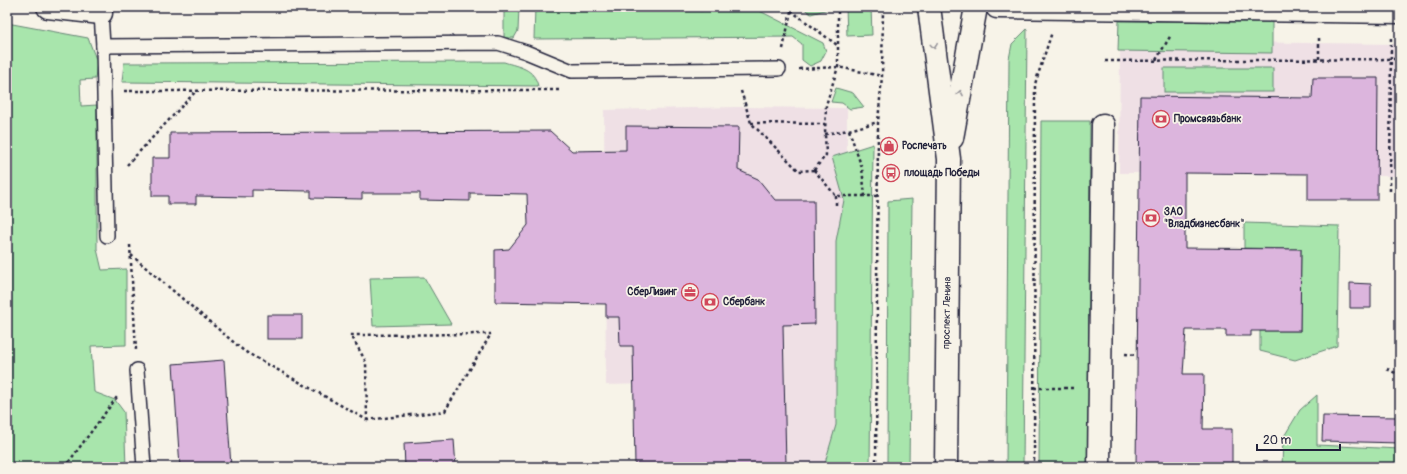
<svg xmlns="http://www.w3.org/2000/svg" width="1407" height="474" viewBox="0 0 1407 474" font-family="Pangolin,sans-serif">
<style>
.built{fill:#efe0e5}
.green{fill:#a8e5ac;stroke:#658474}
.building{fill:#dcb5dd;stroke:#22223b}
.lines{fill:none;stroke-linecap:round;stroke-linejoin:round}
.lane-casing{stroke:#22223b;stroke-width:16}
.street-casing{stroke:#22223b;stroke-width:25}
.primary-casing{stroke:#22223b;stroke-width:25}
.path{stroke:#22223b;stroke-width:2.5;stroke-dasharray:3 3;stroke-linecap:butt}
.lane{stroke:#f7f3e8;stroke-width:13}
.street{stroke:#f7f3e8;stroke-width:22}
.primary{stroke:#f7f3e8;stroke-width:22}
.oneway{stroke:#97959a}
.labels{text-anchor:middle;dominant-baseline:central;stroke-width:3.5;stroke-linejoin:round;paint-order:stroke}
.poi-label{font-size:10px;font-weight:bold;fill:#22223b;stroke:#f7f3e8;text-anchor:start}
.street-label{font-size:10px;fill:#22223b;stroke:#f7f3e8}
</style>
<rect width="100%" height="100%" fill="#f7f3e8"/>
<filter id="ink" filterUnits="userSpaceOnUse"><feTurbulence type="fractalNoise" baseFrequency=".025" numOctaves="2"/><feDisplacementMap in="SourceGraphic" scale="8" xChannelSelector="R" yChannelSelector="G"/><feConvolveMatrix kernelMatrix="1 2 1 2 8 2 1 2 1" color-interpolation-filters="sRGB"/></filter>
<g filter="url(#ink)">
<g class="built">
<polygon points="1120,41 1400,44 1400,176 1378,176 1377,200 1308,200 1308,174 1119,173"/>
<polygon points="738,107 847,108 846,466 786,466 688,383 606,385 604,110"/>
</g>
<g class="green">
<polygon points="504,7 519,7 518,31 514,38 504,38"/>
<polygon points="535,7 678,7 701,11 723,7 752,7 823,43 826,51 821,61 810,66 802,60 802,44 793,37 534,39"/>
<polygon points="802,7 828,7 828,9 811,14"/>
<polygon points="846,7 871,7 872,35 847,36"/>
<polygon points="1119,21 1272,22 1272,53 1118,51"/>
<polygon points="7,23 88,38 97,62 95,79 80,80 81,106 97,105 97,249 102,270 126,269 126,345 91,346 94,392 115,400 124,412 126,467 7,467"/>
<polygon points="1027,29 1023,467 1006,467 1009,59 1012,44"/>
<path d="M504 62C519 67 534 68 538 86L122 82 124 63Z"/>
<rect x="1164" y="68" width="109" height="24"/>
<polygon points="836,88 853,93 864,107 850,109 842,103 831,102"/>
<polygon points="1041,121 1090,121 1088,467 1039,467"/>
<polygon points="873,144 870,467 826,467 826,459 836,425 836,241 844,200 832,157"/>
<polygon points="912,199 909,467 887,467 888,201"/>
<polygon points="1244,223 1339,226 1337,346 1295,360 1260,351 1260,331 1300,331 1301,249 1244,248"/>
<polygon points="424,277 451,324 373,326 370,278"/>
<polygon points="1317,395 1317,445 1400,449 1400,467 1282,467 1283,438 1300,410"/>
</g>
<g class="building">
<polygon points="1313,78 1378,78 1377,200 1308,200 1308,174 1185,173 1185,248 1301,249 1300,331 1251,331 1251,336 1226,336 1226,330 1186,330 1183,374 1204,374 1203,429 1232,429 1232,467 1136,467 1140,96 1312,98"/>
<polygon points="626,126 739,127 738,170 758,179 775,200 814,200 815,324 783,325 786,467 697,467 697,464 635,466 633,346 620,346 619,317 606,317 606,304 495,302 495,250 509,249 528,225 527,194 470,193 470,201 420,200 420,193 362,193 362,199 311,198 311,191 252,190 252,197 196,196 196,204 168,204 168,196 152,196 152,158 170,158 170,133 550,131 572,151 626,150"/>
<polygon points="1350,283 1371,284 1371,308 1350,308"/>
<rect x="267" y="315" width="35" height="24"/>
<polygon points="224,360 231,467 180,467 173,364"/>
<polygon points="1323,416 1400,417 1400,443 1322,441"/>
<polygon points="454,440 456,467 405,467 404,443"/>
</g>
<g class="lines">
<g class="lane-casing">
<g id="lane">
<polyline points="101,13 103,46 107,236"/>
<polyline points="103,46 498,43 526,52 572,71 779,69"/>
<polyline points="137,370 144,467"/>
</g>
</g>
<g class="street-casing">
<g id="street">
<polyline points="48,7 101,13 101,7"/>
<polyline points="997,7 1400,12"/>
<polyline points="1099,467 1103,125"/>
</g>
</g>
<g class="primary-casing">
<g id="primary">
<polyline points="929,7 949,159 946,467"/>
<polyline points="952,138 976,7"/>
</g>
</g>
<g class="path">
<polyline points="786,7 837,45"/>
<polyline points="783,49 791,11"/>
<polyline points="1319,59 1319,36"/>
<polyline points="1156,60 1171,35"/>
<polyline points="1105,61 1400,59"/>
<polyline points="799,69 838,67 882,76"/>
<polyline points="124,91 561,90"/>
<polyline points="741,91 751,123 799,171 814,170"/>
<polyline points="751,123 825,124"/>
<polyline points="849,130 862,168 865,196"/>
<polyline points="825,134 849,130 878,122"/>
<polyline points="127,165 196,91"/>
<polyline points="814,170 826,155 825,134 826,105 838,67 838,7"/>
<polyline points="814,170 836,196 877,196"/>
<polyline points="1390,191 1391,37"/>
<polyline points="836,196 836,208"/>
<polyline points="130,245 136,350"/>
<polyline points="131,255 244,351 367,420 366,362 351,335 491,334"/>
<polyline points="1125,354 1137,355"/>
<polyline points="1387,369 1400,375"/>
<polyline points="1034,388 1075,388"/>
<polyline points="367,420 445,411 491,334"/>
<polyline points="65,467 117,397"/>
<polyline points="876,467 878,122 882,76 883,7"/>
<polyline points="1034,467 1035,84 1052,32"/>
</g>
<use href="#lane" class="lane"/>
<use href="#street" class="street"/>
<use href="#primary" class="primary"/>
</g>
<defs><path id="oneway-chevron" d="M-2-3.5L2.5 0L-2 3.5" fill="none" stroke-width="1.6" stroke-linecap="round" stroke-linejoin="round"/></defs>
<g class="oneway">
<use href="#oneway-chevron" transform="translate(934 46) rotate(83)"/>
<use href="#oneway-chevron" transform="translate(960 93) rotate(-80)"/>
</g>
</g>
<defs>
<g id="bank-ring" transform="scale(0.9)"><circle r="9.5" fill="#f7f3e8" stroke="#d1495b" stroke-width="1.5"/><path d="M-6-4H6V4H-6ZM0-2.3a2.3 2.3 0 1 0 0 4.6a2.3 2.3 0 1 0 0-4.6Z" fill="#d1495b"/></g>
<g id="shop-ring" transform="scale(0.9)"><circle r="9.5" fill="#f7f3e8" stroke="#d1495b" stroke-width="1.5"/><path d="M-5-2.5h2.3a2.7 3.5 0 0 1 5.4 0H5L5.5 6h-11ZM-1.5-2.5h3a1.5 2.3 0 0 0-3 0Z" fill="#d1495b"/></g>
<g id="bus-ring" transform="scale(0.9)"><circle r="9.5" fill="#f7f3e8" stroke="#d1495b" stroke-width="1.5"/><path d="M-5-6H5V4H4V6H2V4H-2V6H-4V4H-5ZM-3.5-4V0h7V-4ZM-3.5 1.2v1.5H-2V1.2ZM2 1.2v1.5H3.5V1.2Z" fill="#d1495b"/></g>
<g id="office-ring" transform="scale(0.9)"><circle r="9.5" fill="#f7f3e8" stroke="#d1495b" stroke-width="1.5"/><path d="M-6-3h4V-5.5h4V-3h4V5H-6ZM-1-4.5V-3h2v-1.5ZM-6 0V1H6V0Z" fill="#d1495b"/></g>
</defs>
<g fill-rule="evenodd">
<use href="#bank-ring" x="1161" y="119"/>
<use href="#shop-ring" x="889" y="146"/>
<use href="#bus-ring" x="891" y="173"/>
<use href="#bank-ring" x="1151" y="218"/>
<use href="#office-ring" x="690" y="292"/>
<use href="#bank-ring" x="710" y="302"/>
</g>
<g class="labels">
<g class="poi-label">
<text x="1174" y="119">Промсвязьбанк</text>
<text x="902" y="146">Роспечать</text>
<text x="904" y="173">площадь Победы</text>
<text x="1164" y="212">ЗАО<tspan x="1164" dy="12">"Владбизнесбанк"</tspan></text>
<text x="677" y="292" text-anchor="end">СберЛизинг</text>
<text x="723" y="302">Сбербанк</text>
</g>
<g class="street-label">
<text transform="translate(947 313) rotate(-89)">проспект Ленина</text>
</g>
</g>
<rect width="1407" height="474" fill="none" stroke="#f7f3e8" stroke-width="24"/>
<rect x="12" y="12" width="1383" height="450" fill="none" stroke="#22223b" stroke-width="1.5" filter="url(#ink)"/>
<path d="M1257 444v6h83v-6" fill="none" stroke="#22223b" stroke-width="2"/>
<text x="1263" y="444" font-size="12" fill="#22223b" stroke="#f7f3e8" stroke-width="3" paint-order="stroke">20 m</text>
</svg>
